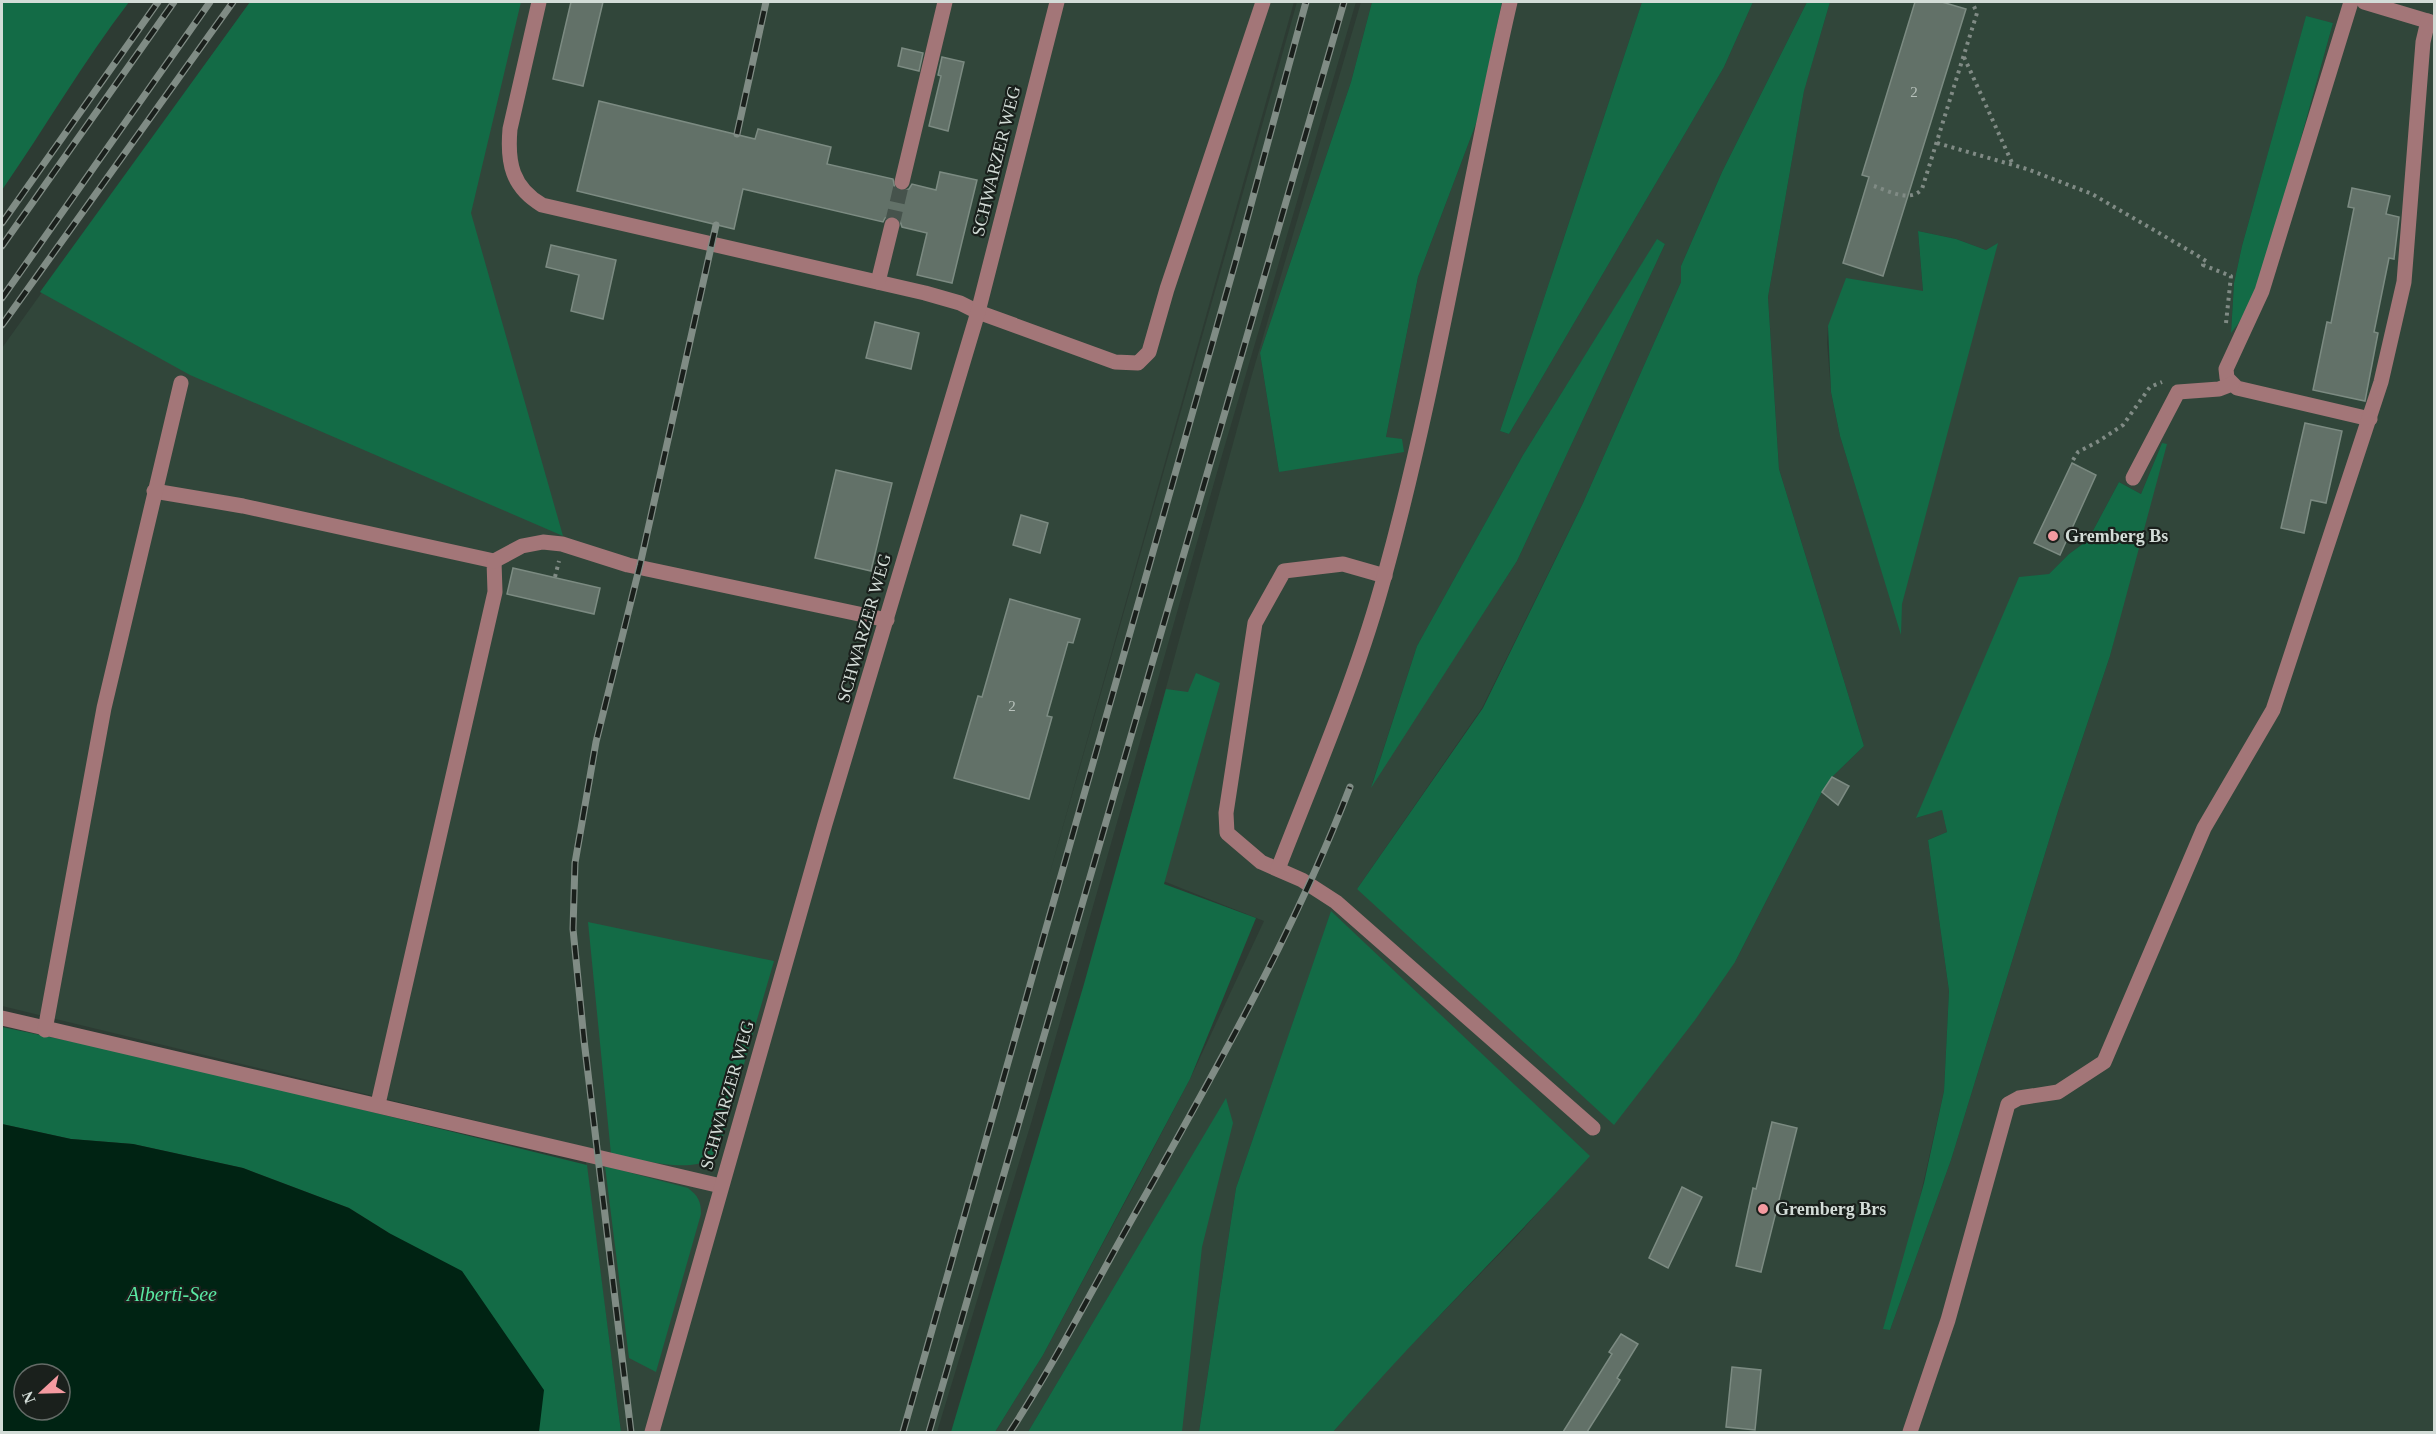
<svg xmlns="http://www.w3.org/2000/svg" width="2436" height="1434" viewBox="0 0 2436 1434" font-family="Georgia,serif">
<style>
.built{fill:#31463a;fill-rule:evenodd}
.green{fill:#136b46}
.water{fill:#002313;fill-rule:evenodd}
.building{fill:#627168;stroke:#7c8b82;stroke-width:1.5}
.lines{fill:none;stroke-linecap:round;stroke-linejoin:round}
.minor-tunnel{stroke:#46534c;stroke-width:15;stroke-dasharray:15 8;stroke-linecap:butt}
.path{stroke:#808b85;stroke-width:4;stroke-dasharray:3 4.5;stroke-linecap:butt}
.minor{stroke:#a37678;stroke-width:15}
.rail-casing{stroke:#808c85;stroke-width:7}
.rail{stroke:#1a201c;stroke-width:4.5;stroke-dasharray:14;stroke-linecap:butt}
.poi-dot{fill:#f49aa0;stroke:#1a201c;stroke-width:2}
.labels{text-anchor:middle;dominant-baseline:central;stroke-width:4.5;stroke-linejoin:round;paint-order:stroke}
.number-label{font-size:15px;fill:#b7c1bb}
.street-label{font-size:18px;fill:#d3dcd7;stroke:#1a201c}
.poi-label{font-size:18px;font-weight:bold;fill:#d3dcd7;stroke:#1a201c;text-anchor:start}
.water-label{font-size:20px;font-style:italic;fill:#59e8a3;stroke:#1a201c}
</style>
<rect width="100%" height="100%" fill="#2d3b33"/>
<g class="built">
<polygon points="250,2 1294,2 1047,883 1297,2 1356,2 1220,462 1032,1120 937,1432 621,1432 584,1147 2,1006 2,348"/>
<path d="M1361 2H1372L1351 82 1260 353 1279 472 1386 437 1418 277 1477 121 1502 2H1642L1500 431 1509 434 1724 67 1753 2H1807L1722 172 1681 266V282L1583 503 1482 708 1357 889 1735 962 1822 792 1832 777 1864 746 1779 469 1768 297 1804 90 1830 2H2434V1432H1333L1379 1378 1516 1237 1589 1156 1331 912 1236 1188 1199 1432H1173V1365L1226 1099 1028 1432H995L1043 1355 1130 1193 1190 1079 1264 921 1118 863 1251 378ZM2306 17 2333 23 2268 257 2231 332 2234 283 2242 246ZM1918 231 1956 239 1986 250 1997 244 1901 604V632L1840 436 1831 392 1827 343 1828 326 1923 291ZM1657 240 1665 244 1517 561 1372 784 1417 646 1523 455ZM2162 443 2110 656 2059 808 1951 1160 1890 1330 1944 1091 1949 991 1928 840 1947 832 1942 809 1917 818 2049 574 2069 554 2088 540 2119 482 2141 494Z"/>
</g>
<g class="green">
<path d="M2 2H129C83 62 45 128 2 190Z"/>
<polygon points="250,2 521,2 471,213 563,536 190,375 40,292"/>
<polygon points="1372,2 1502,2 1477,121 1418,277 1386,437 1402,439 1404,452 1279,472 1260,353 1351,82"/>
<polygon points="1642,2 1753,2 1724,67 1509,434 1500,431"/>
<polygon points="1807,2 1830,2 1804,91 1768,297 1779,469 1864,746 1832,777 1822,792 1735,962 1695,1020 1614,1125 1357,889 1483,708 1583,503 1681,282 1681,266 1722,172"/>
<path d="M2306 16 2333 23 2268 257C2258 284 2250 311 2231 333L2234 283 2242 246Z"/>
<polygon points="1918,231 1956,239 1986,250 1998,243 1902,604 1901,635 1840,436 1831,392 1828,326 1846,278 1923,291"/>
<polygon points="1657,239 1665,244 1517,561 1371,788 1417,646 1523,455"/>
<polygon points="2162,443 2167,444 2110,656 2059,808 1951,1160 1890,1330 1883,1329 1924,1183 1944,1091 1949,991 1928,840 1947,832 1942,810 1916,818 2019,577 2049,574 2069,554 2088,540 2119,482 2141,494"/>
<polygon points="1196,673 1220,683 1164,884 1256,918 1190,1079 1043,1355 995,1432 951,1432 1084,984 1166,689 1188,692"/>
<path d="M1331 911 1590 1156C1505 1250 1415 1337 1333 1432H1199L1236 1188Z"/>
<path d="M588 922 774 961 722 1140C719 1147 715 1155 709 1159 688 1174 635 1158 611 1154Z"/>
<polygon points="2,1027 165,1061 587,1165 621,1432 539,1432 539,1427 389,1233 349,1208 243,1168 133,1144 71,1139 2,1124"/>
<polygon points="1226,1098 1233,1123 1202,1247 1182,1432 1028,1432"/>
<path d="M605 1166 688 1188C698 1196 701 1201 701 1214L656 1372 629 1358Z"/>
</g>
<path class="water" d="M2 1124 71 1139 133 1144 243 1168 349 1208 389 1233 462 1271 544 1390 539 1432H2ZM24 1374H60V1410H24Z"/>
<g class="building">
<polygon points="571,2 603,2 583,86 553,79"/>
<polygon points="1915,2 1942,2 1966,9 1883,276 1843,263 1869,177 1862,175"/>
<polygon points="902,48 923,53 919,71 898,66"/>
<polygon points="942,57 964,62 948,131 929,126 941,76 938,75"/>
<polygon points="599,101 755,139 758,129 831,147 827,164 893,179 895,189 900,192 909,189 912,184 936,190 940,172 977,180 952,283 917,275 927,233 902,227 899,218 894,215 885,218 883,222 743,189 734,229 577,191"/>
<polygon points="2352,188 2390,196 2386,214 2399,217 2394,259 2389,258 2374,332 2378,333 2365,401 2313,390 2327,322 2331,323 2354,208 2348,207"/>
<polygon points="551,245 616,260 603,319 571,311 579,275 546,267"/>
<polygon points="875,322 919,333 911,369 866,358"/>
<polygon points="2305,423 2342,431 2326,503 2311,500 2304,533 2281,528"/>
<polygon points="2072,463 2096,475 2060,555 2034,543"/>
<polygon points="836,470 892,483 871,571 815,558"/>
<polygon points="1021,515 1048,523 1040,553 1013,545"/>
<polygon points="513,568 600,588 594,614 507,594"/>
<polygon points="1010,599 1080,619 1073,643 1068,642 1047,716 1052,717 1029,799 954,778 978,696 982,697"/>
<polygon points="1832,777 1849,786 1838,805 1822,792"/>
<polygon points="1772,1122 1797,1128 1761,1272 1736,1266 1753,1188 1756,1189"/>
<polygon points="1682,1187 1702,1197 1668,1268 1649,1258"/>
<polygon points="1621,1334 1638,1344 1617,1378 1620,1380 1587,1432 1563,1432 1612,1354 1609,1352"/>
<polygon points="1732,1367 1761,1370 1755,1430 1726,1427"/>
</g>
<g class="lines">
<polyline class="minor-tunnel" points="892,225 902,182"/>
<g class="path">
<polyline points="1964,57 2013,165"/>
<polyline points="1937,143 2027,169 2092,194 2195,254 2206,261 2203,265 2231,276 2226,323"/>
<path d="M1874 186C1889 191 1910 203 1922 189L1977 13 1972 2"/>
<polyline points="2073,460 2078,452 2099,441 2123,425 2150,387 2162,382"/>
<polyline points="555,577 559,561"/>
</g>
<g class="minor">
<path d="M539 2 510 129C507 163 512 187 542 205L925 293 960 303 978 312 1115 362 1138 363 1149 352 1167 289 1263 2"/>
<polyline points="2351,2 2262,291 2226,369 2227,378 2237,388 2370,419"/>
<polyline points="2364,2 2434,23"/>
<polyline points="902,182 945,2"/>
<polyline points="878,282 892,225"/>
<polyline points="2133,478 2178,392 2219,389 2232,384"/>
<polyline points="154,491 243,506 494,561 495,592 378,1104"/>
<polyline points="494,561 522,546 543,542 562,544 628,565 887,620"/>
<polyline points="1385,576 1343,564 1284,571 1255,623 1226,813 1227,833 1261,862 1302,880 1336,902 1593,1128"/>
<path d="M1278 869C1316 771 1358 675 1385 574 1437 386 1466 192 1510 2"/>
<polyline points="2,1018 721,1186"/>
<polyline points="45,1030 104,708 181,383"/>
<polyline points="652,1432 825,824 978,312 1057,2"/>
<polyline points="1910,1432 1948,1320 2008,1104 2019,1098 2058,1092 2104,1062 2204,828 2273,710 2381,382 2404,282 2423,42 2428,21"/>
</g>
<g class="rail-casing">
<g id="rail">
<polyline points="737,134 766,2"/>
<polyline points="2,223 158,2"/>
<polyline points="2,246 174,2"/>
<polyline points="2,298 210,2"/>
<polyline points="2,325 233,2"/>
<polyline points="631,1432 584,1040 573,929 575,863 596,742 640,565 716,225"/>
<polyline points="903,1432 1237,256 1306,2"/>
<polyline points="929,1432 1344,2"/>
<path d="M1010 1432C1056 1361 1094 1286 1136 1212 1214 1073 1293 935 1350 787"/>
</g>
</g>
<use href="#rail" class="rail"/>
</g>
<g class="poi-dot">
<circle cx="2053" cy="536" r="6"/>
<circle cx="1763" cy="1209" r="6"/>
</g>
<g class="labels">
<g class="number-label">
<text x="1914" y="92">2</text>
<text x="1012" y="706">2</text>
</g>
<g class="street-label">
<text transform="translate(996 161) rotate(-76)">SCHWARZER WEG</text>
<text transform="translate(864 628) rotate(-74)">SCHWARZER WEG</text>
<text transform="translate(727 1095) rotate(-74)">SCHWARZER WEG</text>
</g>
<g class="poi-label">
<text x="2065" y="536">Gremberg Bs</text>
<text x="1775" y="1209">Gremberg Brs</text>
</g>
<g class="water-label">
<text x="172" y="1294">Alberti-See</text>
</g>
</g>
<rect width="2436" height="1434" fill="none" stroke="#d3dcd7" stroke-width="6"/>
<g transform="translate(42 1392) rotate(248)"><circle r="28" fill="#1a201c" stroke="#646b67" stroke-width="1.5"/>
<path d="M0-4.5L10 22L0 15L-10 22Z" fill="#f49aa0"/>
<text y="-9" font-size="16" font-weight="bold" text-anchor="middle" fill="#d3dcd7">N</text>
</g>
</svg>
